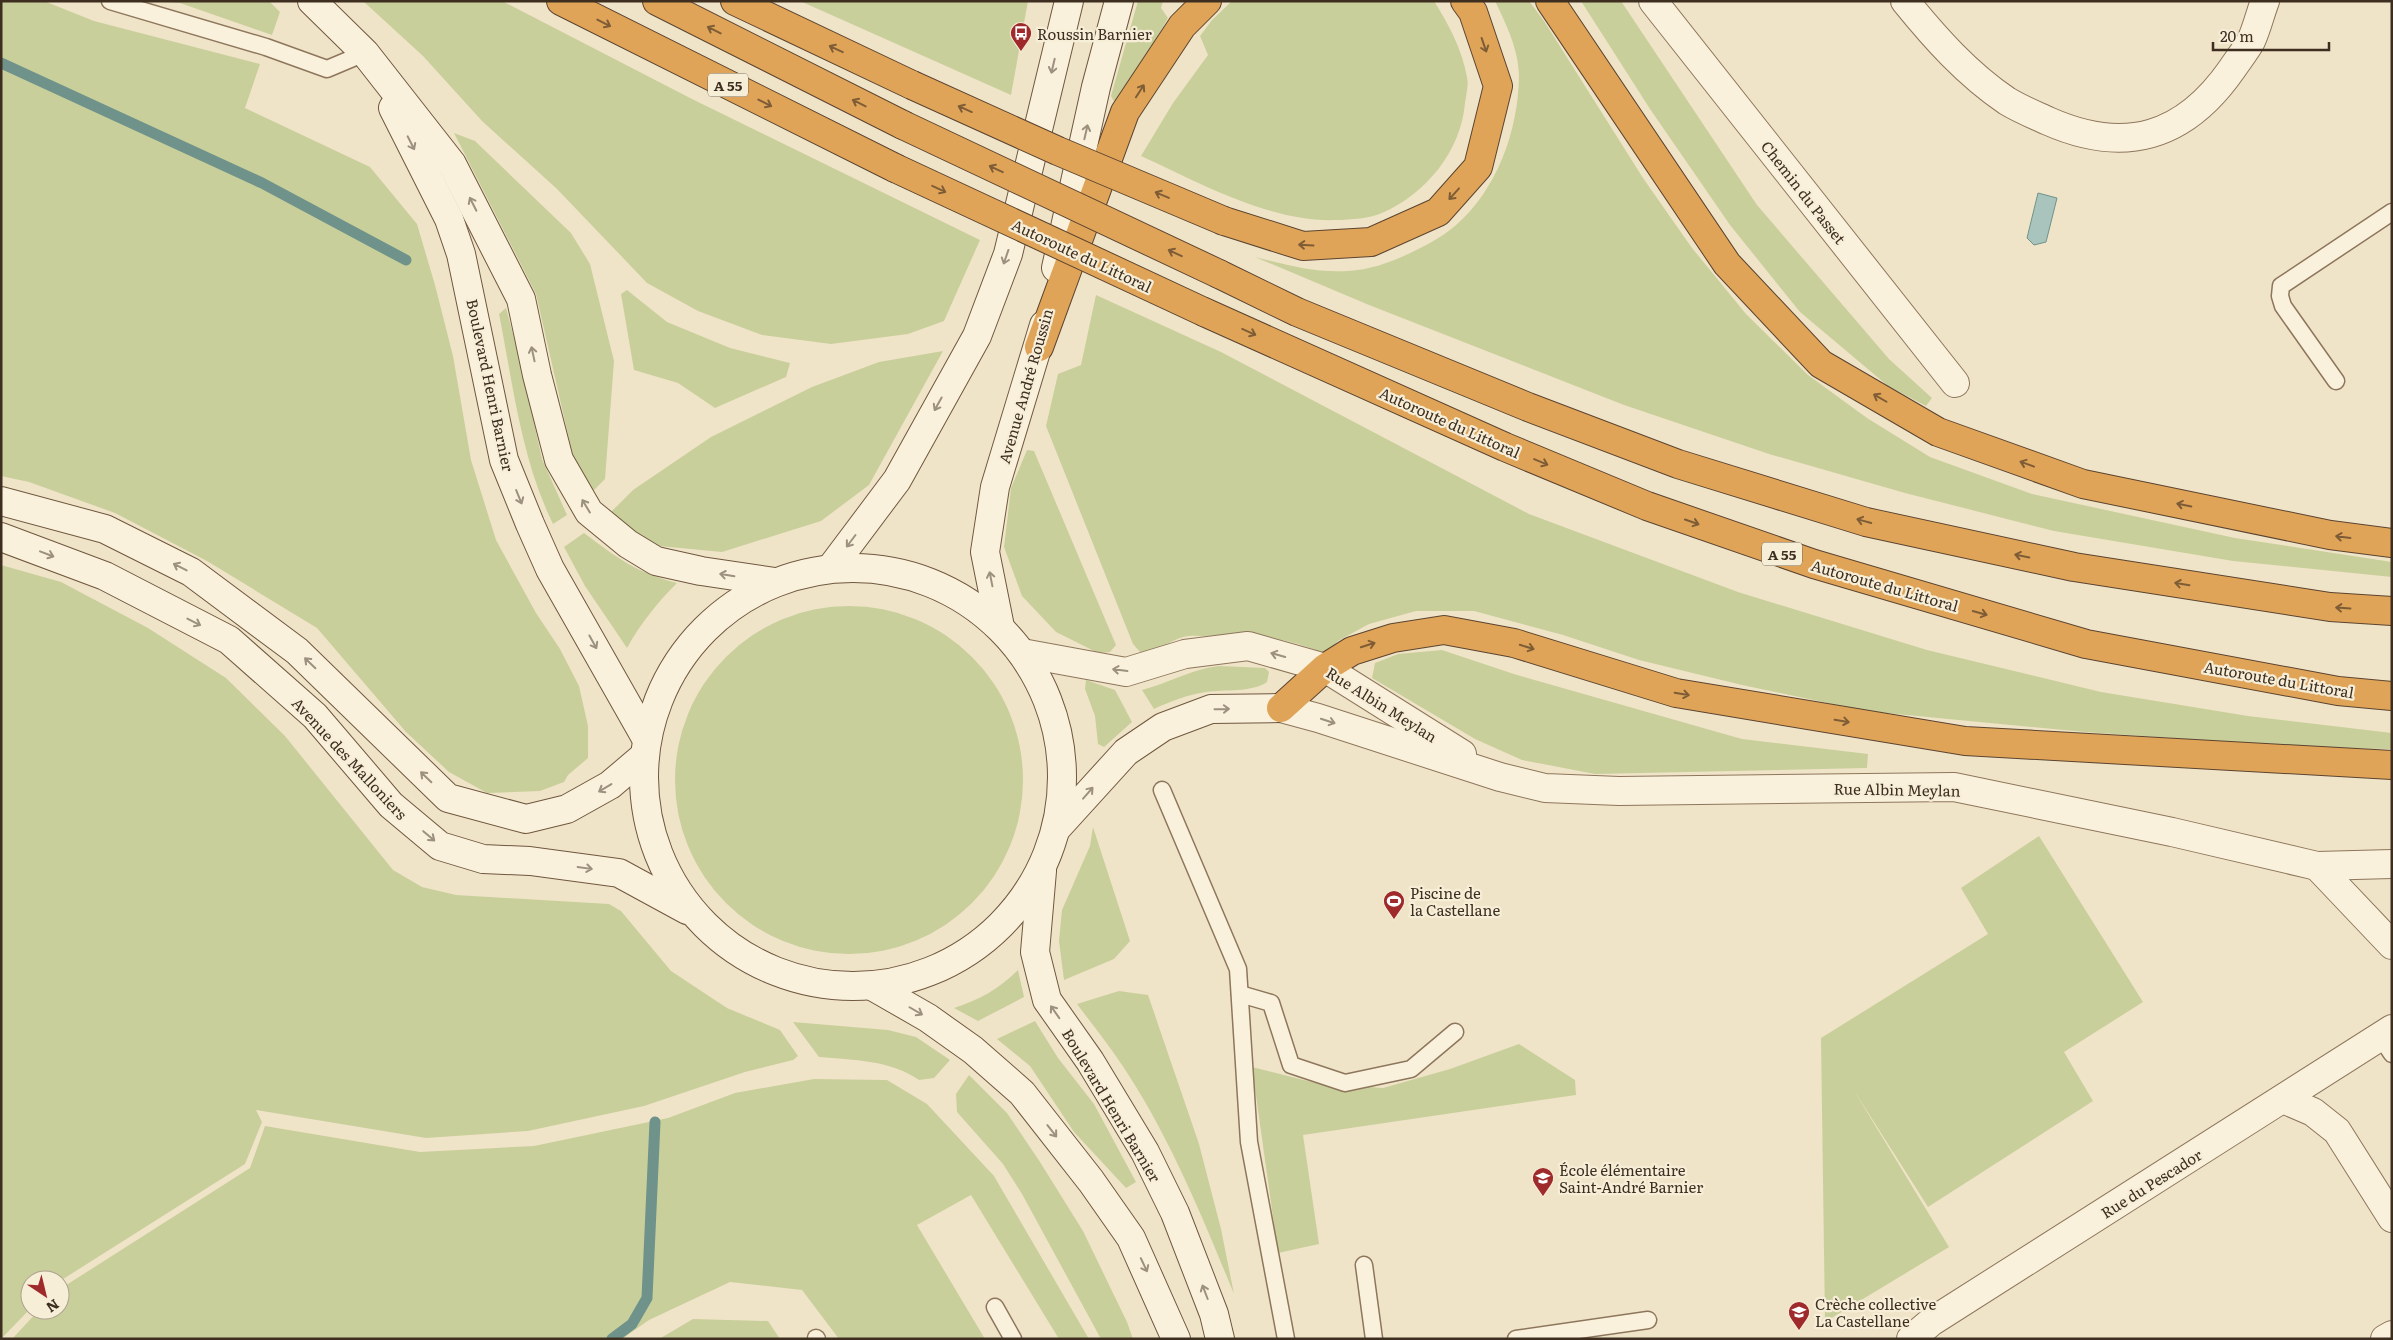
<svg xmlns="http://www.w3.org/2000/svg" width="2393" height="1340" viewBox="0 0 2393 1340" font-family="Literata,serif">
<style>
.green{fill:#c9cf9b}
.water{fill:#a9c4bc;stroke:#6f938a}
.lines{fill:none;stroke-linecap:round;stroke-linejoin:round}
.stream{stroke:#6f938a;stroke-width:11}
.lane-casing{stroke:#8d765c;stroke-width:19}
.street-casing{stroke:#8d765c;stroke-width:30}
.secondary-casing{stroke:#6f573f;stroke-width:30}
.highway-casing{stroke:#5b4430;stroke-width:30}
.lane{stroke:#faf1dc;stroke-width:16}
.street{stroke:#faf1dc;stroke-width:28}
.secondary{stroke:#faf1dc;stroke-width:28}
.highway{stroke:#e0a458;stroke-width:28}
.highway-bridge-casing{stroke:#5b4430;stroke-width:30;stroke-linecap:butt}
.highway-bridge{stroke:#e0a458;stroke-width:28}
.oneway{stroke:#7e5d36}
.oneway2{stroke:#9c907e}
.labels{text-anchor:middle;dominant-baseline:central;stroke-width:4.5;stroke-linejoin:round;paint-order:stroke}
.shield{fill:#f7eed8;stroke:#756857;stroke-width:1}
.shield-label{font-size:14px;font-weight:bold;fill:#3d2e20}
.poi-label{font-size:15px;fill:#3d2e20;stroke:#f7eed8;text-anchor:start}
.street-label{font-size:15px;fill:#3d2e20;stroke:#f7eed8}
</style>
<rect width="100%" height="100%" fill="#f0e4c8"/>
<g class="green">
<polygon points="1,1 44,1 94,21 260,64 245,108 370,167 417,224 435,285 453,356 471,460 496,540 536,613 560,649 579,686 588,726 588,758 568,775 564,782 540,791 487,793 449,772 406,732 317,628 207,561 115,513 29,482 1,476"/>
<polygon points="145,1 269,1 280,12 272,35 180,3"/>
<polygon points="363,1 502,1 692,99 980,240 944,321 908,334 831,344 762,335 698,311 647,283 557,189 482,121 423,56"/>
<polygon points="800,1 1028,1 1011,95"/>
<polygon points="1138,1 1163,1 1161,8 1168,18 1121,101 1115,103 1111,96"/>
<path d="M1232 1H1434C1449 25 1462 49 1467 77 1469 85 1466 95 1465 103 1461 151 1426 194 1382 213 1371 218 1350 220 1337 220 1271 223 1200 183 1141 156L1173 103 1208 55 1200 36 1212 20Z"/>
<path d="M1495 1H1529L1544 21 1643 178 1692 248 1746 314 1808 375 1867 418 1930 457 2032 494 2235 538 2392 562V577L2233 561 2054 531 1905 493 1769 454 1624 405 1369 305 1255 257C1287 265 1315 273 1348 271 1369 270 1388 263 1406 255 1423 247 1441 238 1455 226 1497 190 1518 131 1519 77 1519 50 1506 24 1495 1Z"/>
<polygon points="1581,1 1621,1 1757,205 1889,359 1932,398 1926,406 1888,386 1800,312 1730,225 1650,109"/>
<polygon points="454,133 475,141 571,233 590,264 614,361 605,479 592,492 574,461 536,294"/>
<polygon points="627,290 667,322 730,348 790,363 786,377 715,408 678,383 634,370 621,294"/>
<path d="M1096 295 1221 352 1529 514 1738 592 1927 650 2101 692 2248 716 2392 733V749L2315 748 2085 732 1865 711 1742 685 1639 660 1563 635 1474 611H1416L1369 624 1338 641 1325 654C1288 637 1247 633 1206 636 1199 636 1190 635 1183 637 1167 642 1157 652 1140 652L1133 644 1046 426 1058 374 1081 365Z"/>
<path d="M506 308 523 372 542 459 567 515 553 524C521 459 513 384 499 314Z"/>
<polygon points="943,351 869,485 821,521 722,552 659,546 608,515 633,490 711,437 812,387 879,362"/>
<polygon points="1027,450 1034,451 1116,645 1110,652 1098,653 1056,632 1022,596 1004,547 1011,488"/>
<path d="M584 533C619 559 635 572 677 583 657 603 641 623 627 648L585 586 564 547Z"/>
<polygon points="1,565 61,582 148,628 226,678 285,736 393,870 422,887 456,895 609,904 621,911 671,971 727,1008 780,1030 798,1056 793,1060 745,1072 644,1106 528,1131 426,1138 256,1110 262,1122 245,1164 60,1281 30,1280 30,1309 1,1339"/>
<circle cx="849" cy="780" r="174"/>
<polygon points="1442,650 1517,675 1742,739 1868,754 1867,768 1595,774 1522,760 1475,739 1372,678 1375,663 1398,654"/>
<path d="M1219 666 1265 668 1269 672 1267 682C1251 693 1225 689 1206 692 1187 695 1171 701 1154 709L1142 690C1169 683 1192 669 1219 666Z"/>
<polygon points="1086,680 1115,690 1132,722 1104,747 1098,744 1095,716 1085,689"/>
<polygon points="1093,827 1130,941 1114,959 1064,980 1059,941 1062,910 1090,846"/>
<polygon points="2039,836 2143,1002 2064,1052 2093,1101 1928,1207 1853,1089 1949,1247 1825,1322 1821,1038 1988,934 1961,888"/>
<path d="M1018 970 1024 997 978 1021 954 1008C979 1000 999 989 1018 970Z"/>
<path d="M1119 991 1148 995 1199 1144 1221 1229 1234 1294C1202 1216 1169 1135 1122 1065 1108 1044 1092 1024 1077 1004Z"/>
<polygon points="1035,1021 1058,1058 1094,1104 1136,1182 1126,1188 1074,1132 1030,1066 997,1039"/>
<path d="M793 1022 888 1030 916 1037 950 1060 934 1078 919 1080C891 1060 853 1060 819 1057Z"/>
<polygon points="1519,1044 1575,1080 1576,1095 1303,1135 1319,1244 1278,1253 1252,1067 1316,1083 1383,1088 1450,1069"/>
<polygon points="969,1075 1007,1113 1040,1162 1083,1231 1127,1322 1133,1339 1101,1339 1022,1194 1003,1164 957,1112 956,1094"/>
<polygon points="814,1079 887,1080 927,1104 994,1176 1089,1339 1059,1339 971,1195 917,1225 985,1339 839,1339 802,1290 730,1282 649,1320 622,1339 12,1339 39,1310 60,1310 60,1289 250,1168 265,1126 420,1152 534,1146 668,1118 735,1093"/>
<polygon points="693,1319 768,1321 780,1339 659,1339"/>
</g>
<polygon class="water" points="2038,193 2057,198 2046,242 2034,245 2027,238"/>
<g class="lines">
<g class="stream">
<polyline points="1,63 262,183 406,260"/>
<polyline points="612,1339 632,1324 647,1298 655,1122"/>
</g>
<g class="lane-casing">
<g id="lane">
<polyline points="110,1 266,47 327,69 365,53"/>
<polyline points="2336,381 2283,306 2280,296 2281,286 2392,212"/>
<polyline points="1162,790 1238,969 1249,1142 1286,1339"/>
<polyline points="1240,994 1271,1003 1291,1065 1345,1083 1411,1069 1455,1032"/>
<polyline points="2380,1036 2392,1054"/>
<polyline points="1364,1265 1374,1339"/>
<polyline points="995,1307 1013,1339"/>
<polyline points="816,1338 817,1339"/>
<polyline points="1516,1339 1648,1320"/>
</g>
</g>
<g class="street-casing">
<g id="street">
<polyline points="1653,1 1955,383"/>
<path d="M1905 1C1935 38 1967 74 2007 101 2020 109 2035 115 2048 121 2125 155 2184 138 2232 69 2238 60 2246 50 2251 41 2257 28 2260 14 2265 1"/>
<polyline points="1022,653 1126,672 1185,654 1248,646 1325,668 1462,754"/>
<polyline points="1281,708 1318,718 1500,777 1545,788 1619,791 1954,787 2172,832 2317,866 2392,864"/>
<polyline points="2317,866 2392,945"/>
<polyline points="2283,1099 2313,1112 2337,1131 2392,1218"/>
<polyline points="1911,1339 1931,1322 2392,1029"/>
<polyline points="2385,1339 2392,1335"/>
</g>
</g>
<g class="secondary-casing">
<g id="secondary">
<polyline points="312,1 365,53 452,164 521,299 537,375 559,460 589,512 628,544 656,561 701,571 775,582"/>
<polyline points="393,108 449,219 461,254 504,460 530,524 550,569 646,738"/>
<polyline points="1056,268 1096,87 1119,1"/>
<polyline points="1,501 105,529 191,572 297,651 448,798 526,819 567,809 610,785 643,757"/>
<polyline points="1,537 105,576 229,640 315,716 391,805 440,846 483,859 530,861 619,873 687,910"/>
<circle cx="853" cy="777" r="209"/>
<polyline points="831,568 897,480 977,336 1008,254 1069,1"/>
<polyline points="1000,627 985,552 995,487 1044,325"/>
<polyline points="1056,829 1126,752 1163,727 1211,709 1281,708"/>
<polyline points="1042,871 1035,952 1047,1000 1090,1061 1145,1152 1175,1213 1214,1314 1220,1339"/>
<polyline points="874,987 928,1018 973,1050 1022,1093 1091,1181 1131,1238 1176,1339"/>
</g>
</g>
<g class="highway-casing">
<g id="highway">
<polyline points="561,1 895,168"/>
<polyline points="657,1 903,125"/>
<polyline points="735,1 912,85"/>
<polyline points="1550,1 1727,264 1821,364 1938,432 2083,484 2330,535 2392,543"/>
<polyline points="1224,221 1303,246 1371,242 1438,212 1478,167 1498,86 1473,12 1465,1"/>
<polyline points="1219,274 1297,312 1528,407 1678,464 1866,522 2074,567 2330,607 2392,611"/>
<polyline points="1204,312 1505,447 1647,506 1814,564 2086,644 2338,691 2392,696"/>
<polyline points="1039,347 1125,112 1182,26 1207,1"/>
<polyline points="1281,708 1325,668 1352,651 1393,638 1444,630 1514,643 1676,693 1965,741 2392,765"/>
</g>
</g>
<use href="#lane" class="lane"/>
<use href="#street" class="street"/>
<use href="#secondary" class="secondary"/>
<use href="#highway" class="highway"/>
<g class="highway-bridge-casing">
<g id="highway-bridge">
<polyline points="912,85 1058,151 1224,221"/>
<polyline points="903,125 1219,274"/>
<polyline points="895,168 1204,312"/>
</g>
</g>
<use href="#highway-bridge" class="highway-bridge"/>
</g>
<defs><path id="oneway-shaft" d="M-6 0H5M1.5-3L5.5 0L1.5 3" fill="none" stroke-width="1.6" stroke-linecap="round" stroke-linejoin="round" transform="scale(1.25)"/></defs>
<g class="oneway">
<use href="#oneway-shaft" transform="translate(604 23) rotate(27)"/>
<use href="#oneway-shaft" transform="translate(714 30) rotate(-153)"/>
<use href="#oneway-shaft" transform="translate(1484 45) rotate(71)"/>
<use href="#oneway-shaft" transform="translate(836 49) rotate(-155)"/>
<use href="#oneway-shaft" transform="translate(1140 91) rotate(-57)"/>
<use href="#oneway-shaft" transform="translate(765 103) rotate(27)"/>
<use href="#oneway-shaft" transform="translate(859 103) rotate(-153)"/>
<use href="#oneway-shaft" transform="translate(965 109) rotate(-156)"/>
<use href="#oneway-shaft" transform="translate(996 169) rotate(-155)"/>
<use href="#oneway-shaft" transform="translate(939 189) rotate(25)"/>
<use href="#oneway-shaft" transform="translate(1454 194) rotate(132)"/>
<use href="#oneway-shaft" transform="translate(1162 195) rotate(-157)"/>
<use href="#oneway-shaft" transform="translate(1306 245) rotate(-177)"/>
<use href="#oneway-shaft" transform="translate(1175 253) rotate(-155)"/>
<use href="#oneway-shaft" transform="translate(1249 332) rotate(24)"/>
<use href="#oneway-shaft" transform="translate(1880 398) rotate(-150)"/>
<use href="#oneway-shaft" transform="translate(1541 462) rotate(23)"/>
<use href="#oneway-shaft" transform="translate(2027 464) rotate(-160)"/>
<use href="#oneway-shaft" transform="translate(2184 505) rotate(-168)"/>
<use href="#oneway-shaft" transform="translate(1864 521) rotate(-165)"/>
<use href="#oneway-shaft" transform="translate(1692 522) rotate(19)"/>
<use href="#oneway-shaft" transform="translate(2343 537) rotate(-173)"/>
<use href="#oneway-shaft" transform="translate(2022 556) rotate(-168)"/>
<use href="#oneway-shaft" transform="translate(2182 584) rotate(-171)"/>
<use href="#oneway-shaft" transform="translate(2343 608) rotate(-176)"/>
<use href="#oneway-shaft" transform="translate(1980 613) rotate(16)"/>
<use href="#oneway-shaft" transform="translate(1368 645) rotate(-18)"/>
<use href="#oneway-shaft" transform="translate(1527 647) rotate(17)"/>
<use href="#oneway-shaft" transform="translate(1682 694) rotate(10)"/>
<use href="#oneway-shaft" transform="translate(1842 721) rotate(9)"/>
</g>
<g class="oneway2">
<use href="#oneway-shaft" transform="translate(1053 66) rotate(103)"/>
<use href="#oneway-shaft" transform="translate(1086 132) rotate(-77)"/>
<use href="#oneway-shaft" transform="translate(411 143) rotate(63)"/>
<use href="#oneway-shaft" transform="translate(473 204) rotate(-117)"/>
<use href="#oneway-shaft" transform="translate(1006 257) rotate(109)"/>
<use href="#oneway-shaft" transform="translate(533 354) rotate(-102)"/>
<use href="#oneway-shaft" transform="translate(938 404) rotate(119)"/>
<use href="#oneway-shaft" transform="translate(519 497) rotate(68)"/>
<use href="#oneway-shaft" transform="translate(586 506) rotate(-121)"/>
<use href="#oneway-shaft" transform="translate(851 541) rotate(127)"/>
<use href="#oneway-shaft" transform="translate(47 554) rotate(21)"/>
<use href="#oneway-shaft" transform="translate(180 567) rotate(-153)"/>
<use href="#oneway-shaft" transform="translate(727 575) rotate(-171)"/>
<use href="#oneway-shaft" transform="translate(991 579) rotate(-101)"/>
<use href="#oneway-shaft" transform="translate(194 622) rotate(27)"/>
<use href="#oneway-shaft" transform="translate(593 642) rotate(61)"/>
<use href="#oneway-shaft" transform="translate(1278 655) rotate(-164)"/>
<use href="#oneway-shaft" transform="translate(310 663) rotate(-136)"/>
<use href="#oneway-shaft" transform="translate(1120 670) rotate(-173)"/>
<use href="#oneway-shaft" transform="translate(1222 709) rotate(-1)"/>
<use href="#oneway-shaft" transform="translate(1328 721) rotate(18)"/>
<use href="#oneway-shaft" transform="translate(426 777) rotate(-136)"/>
<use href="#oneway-shaft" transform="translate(605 788) rotate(149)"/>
<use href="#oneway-shaft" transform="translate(1088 793) rotate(-49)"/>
<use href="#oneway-shaft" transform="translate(429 836) rotate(40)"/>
<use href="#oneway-shaft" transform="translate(585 868) rotate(8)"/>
<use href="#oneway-shaft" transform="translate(916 1011) rotate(30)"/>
<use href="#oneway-shaft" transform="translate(1055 1012) rotate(-125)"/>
<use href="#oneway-shaft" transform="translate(1052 1131) rotate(52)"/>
<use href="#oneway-shaft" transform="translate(1144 1265) rotate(65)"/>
<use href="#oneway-shaft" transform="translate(1205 1292) rotate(-111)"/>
</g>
<defs>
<g id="bus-pin" transform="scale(1.125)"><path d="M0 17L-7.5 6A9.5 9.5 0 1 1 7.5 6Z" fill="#9e2a2b" stroke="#f7eed8"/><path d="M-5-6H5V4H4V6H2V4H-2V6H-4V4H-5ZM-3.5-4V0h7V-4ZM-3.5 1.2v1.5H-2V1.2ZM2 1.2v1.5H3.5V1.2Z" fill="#fff"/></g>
<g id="stadium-pin" transform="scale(1.125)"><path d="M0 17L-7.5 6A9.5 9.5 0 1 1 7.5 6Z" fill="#9e2a2b" stroke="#f7eed8"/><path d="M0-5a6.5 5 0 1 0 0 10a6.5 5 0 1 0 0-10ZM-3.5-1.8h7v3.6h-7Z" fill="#fff"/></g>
<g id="school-pin" transform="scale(1.125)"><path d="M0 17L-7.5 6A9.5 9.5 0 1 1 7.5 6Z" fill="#9e2a2b" stroke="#f7eed8"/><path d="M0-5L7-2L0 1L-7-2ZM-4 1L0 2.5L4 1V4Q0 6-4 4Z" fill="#fff"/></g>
</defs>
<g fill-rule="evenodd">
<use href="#bus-pin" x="1021" y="33"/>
<use href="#stadium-pin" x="1394" y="901"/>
<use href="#school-pin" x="1543" y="1178"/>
<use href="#school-pin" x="1799" y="1312"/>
</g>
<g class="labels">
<g class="shield">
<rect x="708" y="73.5" width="40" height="23" rx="4"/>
<rect x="1762" y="542.5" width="40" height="23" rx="4"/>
</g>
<g class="shield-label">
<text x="728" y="85">A 55</text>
<text x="1782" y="554">A 55</text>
</g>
<g class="poi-label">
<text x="1037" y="33">Roussin Barnier</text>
<text x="1410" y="892">Piscine de<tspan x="1410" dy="17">la Castellane</tspan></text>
<text x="1559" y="1169">École élémentaire<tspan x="1559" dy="17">Saint-André Barnier</tspan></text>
<text x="1815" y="1303">Crèche collective<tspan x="1815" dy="17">La Castellane</tspan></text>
</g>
<g class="street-label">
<text transform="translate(1804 192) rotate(52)">Chemin du Passet</text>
<text transform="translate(1082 255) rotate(25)">Autoroute du Littoral</text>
<text transform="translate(491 385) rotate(78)">Boulevard Henri Barnier</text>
<text transform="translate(1025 386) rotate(-74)">Avenue André Roussin</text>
<text transform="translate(1450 422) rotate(24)">Autoroute du Littoral</text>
<text transform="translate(1885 585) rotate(16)">Autoroute du Littoral</text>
<text transform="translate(2279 679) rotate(10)">Autoroute du Littoral</text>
<text transform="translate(1382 704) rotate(32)">Rue Albin Meylan</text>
<text transform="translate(350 758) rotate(47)">Avenue des Malloniers</text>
<text transform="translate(1897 789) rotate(1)">Rue Albin Meylan</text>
<text transform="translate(1112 1105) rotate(59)">Boulevard Henri Barnier</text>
<text transform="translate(2151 1183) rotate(-32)">Rue du Pescador</text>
</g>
</g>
<rect width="2393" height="1340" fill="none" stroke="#3d2e20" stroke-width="5"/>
<g transform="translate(45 1295) rotate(145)"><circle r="24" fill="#f7eed8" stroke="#ada18e"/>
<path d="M0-4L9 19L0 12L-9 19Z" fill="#9e2a2b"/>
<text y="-8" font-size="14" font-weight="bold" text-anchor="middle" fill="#3d2e20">N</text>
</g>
<path d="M2213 42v8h116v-8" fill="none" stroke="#3d2e20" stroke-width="2.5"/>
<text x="2220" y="42" font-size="15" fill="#3d2e20" stroke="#f7eed8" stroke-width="4" paint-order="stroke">20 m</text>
</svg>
